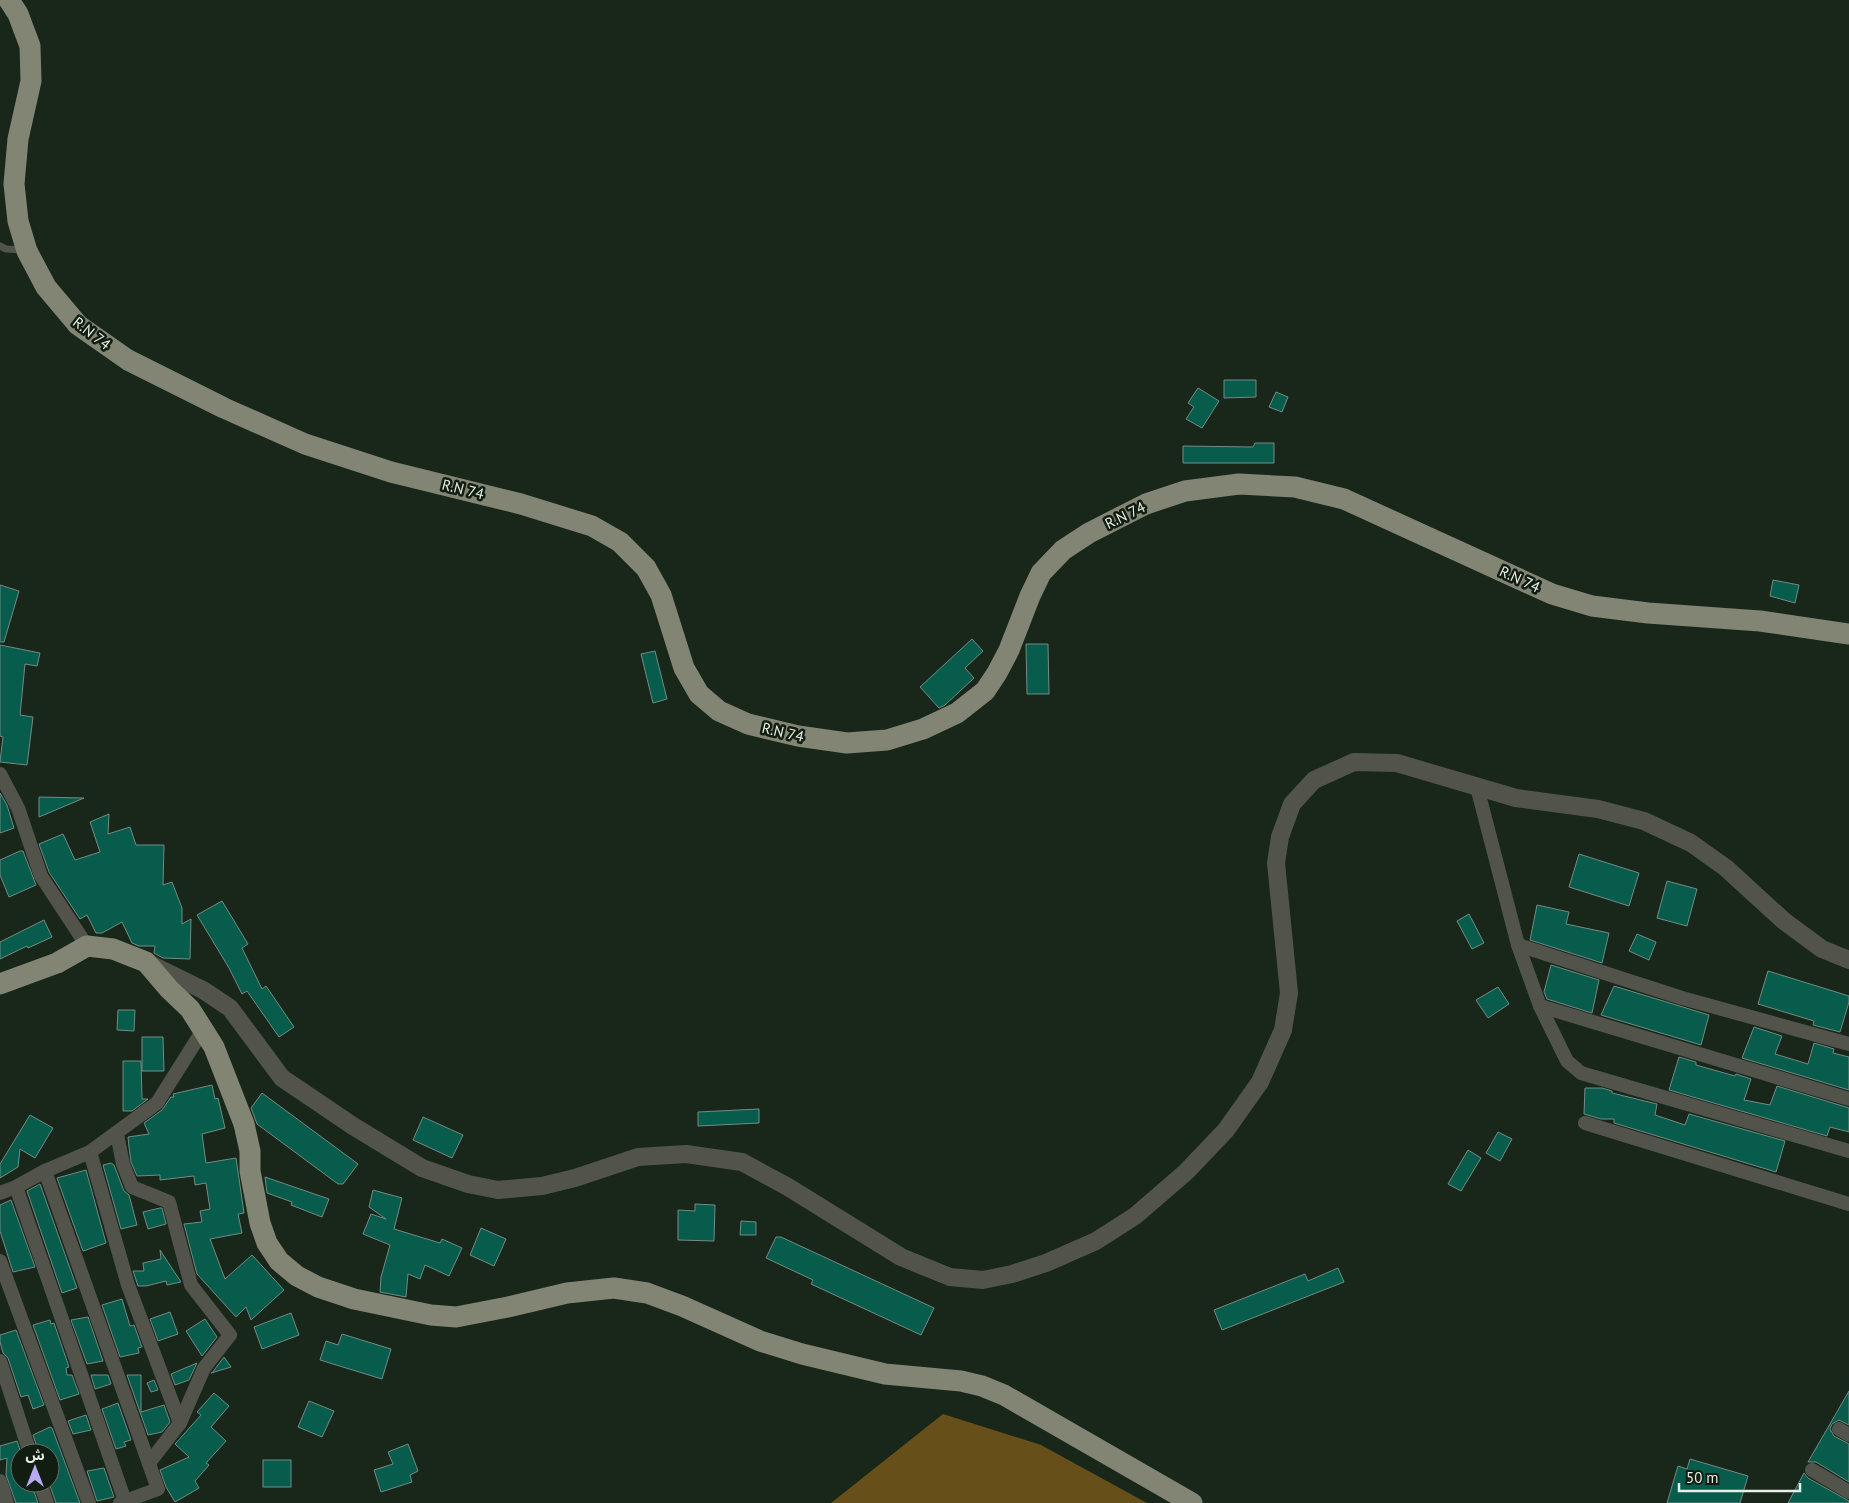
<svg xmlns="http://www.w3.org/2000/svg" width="1849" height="1503" viewBox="0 0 1849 1503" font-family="'PT Sans','Noto Sans Arabic',sans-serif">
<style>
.forest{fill:#664f18}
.building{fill:#085c4c;stroke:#738b84}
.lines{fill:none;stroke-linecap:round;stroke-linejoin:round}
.service{stroke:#52544c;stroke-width:7}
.minor{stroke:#52544c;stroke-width:14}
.tertiary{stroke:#52544c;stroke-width:18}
.primary{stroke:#828574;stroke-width:21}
.labels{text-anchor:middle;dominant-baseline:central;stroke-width:5;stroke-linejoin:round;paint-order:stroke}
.street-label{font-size:15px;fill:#e6efe6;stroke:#101d10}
</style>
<rect width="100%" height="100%" fill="#19261a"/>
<polygon class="forest" points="943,1414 1041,1445 1147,1503 831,1503"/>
<g class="building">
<polygon points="1224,380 1256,380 1256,397 1224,398"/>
<polygon points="1198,388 1219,401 1202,428 1186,419 1194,407 1188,403"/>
<polygon points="1276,392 1288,397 1282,412 1269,407"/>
<polygon points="1255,443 1274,443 1274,463 1183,463 1183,446 1253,447"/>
<polygon points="1773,580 1799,585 1795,603 1770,596"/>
<polygon points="0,585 19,591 4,642 0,642"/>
<polygon points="972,639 983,651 965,668 974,678 945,705 939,708 920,687"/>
<polygon points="1026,644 1048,644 1049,694 1027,694"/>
<polygon points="0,645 40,653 37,666 25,664 20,715 33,717 27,765 0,762 3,737 0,736"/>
<polygon points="655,651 667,699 653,703 641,654"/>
<polygon points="0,793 7,805 14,828 0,833"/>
<polygon points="39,797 84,798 39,817"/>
<polygon points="109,814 108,834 130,827 136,845 164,845 163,885 172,882 182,908 182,924 191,919 190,959 163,958 154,953 155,946 139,946 132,943 122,922 102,933 96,933 87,915 80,919 49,872 39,844 63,834 75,860 100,852 90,822"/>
<polygon points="20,851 23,851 36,885 9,897 0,875 0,860"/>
<polygon points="1579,854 1639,873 1629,906 1569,887"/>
<polygon points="1667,881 1697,889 1687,926 1657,918"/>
<polygon points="222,901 248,944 242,948 262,989 266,986 294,1027 279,1037 247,991 242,994 229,968 197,915"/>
<polygon points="1537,905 1569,912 1566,924 1609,933 1602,963 1530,940"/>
<polygon points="1469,914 1484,943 1472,949 1457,921"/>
<polygon points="44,920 52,937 28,948 27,946 0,959 0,942"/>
<polygon points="1637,934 1656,942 1649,960 1629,951"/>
<polygon points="1551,965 1599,980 1592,1013 1547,999 1544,992"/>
<polygon points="1768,971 1849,996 1849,1002 1840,1032 1813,1025 1814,1021 1758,1004"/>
<polygon points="1614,986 1709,1015 1701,1045 1601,1015"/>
<polygon points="1498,987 1509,1004 1488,1018 1476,1000"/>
<polygon points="118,1010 135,1010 134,1031 117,1030"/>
<polygon points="1754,1027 1782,1036 1775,1054 1808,1064 1814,1043 1834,1049 1833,1053 1849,1057 1849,1090 1742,1058"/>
<polygon points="142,1037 163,1037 164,1071 142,1071"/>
<polygon points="1679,1057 1696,1062 1696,1065 1735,1076 1736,1074 1751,1079 1744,1100 1770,1105 1777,1086 1849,1108 1849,1132 1830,1127 1827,1136 1669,1090"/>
<polygon points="123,1061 141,1061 142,1099 148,1099 132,1111 123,1111"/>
<polygon points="212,1085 215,1099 218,1098 225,1128 202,1134 206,1163 236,1158 244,1213 238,1214 242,1233 210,1239 225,1279 252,1255 284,1290 251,1320 246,1307 236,1317 197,1274 184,1224 202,1222 200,1211 210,1209 206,1183 195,1185 194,1176 160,1180 160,1175 137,1176 131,1162 129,1147 128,1137 149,1134 144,1123 162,1110 171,1097 174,1097 173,1094"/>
<polygon points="1585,1088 1602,1088 1612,1091 1612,1093 1657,1104 1655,1115 1685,1125 1689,1114 1785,1141 1776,1172 1614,1123 1614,1119 1601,1119 1584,1114"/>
<polygon points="262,1093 358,1164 343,1184 338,1184 257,1124 251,1108"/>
<polygon points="759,1109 759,1123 698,1126 698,1112"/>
<polygon points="30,1115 53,1128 35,1158 20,1149 18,1167 0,1178 0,1164"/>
<polygon points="423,1117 463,1135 452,1158 413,1140"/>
<polygon points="1498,1132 1512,1139 1500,1161 1486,1153"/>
<polygon points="1468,1150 1481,1158 1461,1191 1448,1184"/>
<polygon points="111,1163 114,1165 124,1191 129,1195 137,1225 121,1229 103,1165"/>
<polygon points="86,1170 106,1243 83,1251 57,1178"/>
<polygon points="265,1177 329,1199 322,1217 291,1205 292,1202 267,1193"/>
<polygon points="40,1184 77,1288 62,1293 27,1191"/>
<polygon points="373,1190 402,1198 394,1229 440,1243 442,1239 462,1248 449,1276 425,1265 420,1279 408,1274 406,1297 380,1292 381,1277 390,1245 363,1234 371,1214 386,1219 369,1207"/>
<polygon points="11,1200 35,1267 13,1272 0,1231 0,1205"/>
<polygon points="695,1204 715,1205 714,1241 678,1240 678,1210 695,1211"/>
<polygon points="160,1208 162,1208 166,1224 148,1229 143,1212"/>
<polygon points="741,1221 756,1222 756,1235 740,1235"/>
<polygon points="481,1228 506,1239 494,1266 470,1255"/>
<polygon points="776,1237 781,1237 934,1308 921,1335 811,1284 813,1280 766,1258"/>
<polygon points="160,1250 181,1282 167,1285 166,1281 146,1286 138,1286 133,1271 144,1271 143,1263 161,1259"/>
<polygon points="1338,1268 1344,1282 1222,1330 1214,1310 1305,1274 1308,1281"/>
<polygon points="122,1299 130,1326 134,1325 142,1347 138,1348 139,1353 120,1357 102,1305"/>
<polygon points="170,1312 178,1334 158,1341 150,1319"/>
<polygon points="291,1313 299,1335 262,1349 254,1327"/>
<polygon points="88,1317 103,1361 87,1364 71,1320"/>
<polygon points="205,1319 217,1337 202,1356 186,1331"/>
<polygon points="50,1320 51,1324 54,1323 69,1367 66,1368 67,1375 72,1375 79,1394 60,1400 33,1325"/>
<polygon points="16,1330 44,1405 33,1409 28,1395 21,1397 8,1358 3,1353 0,1342 0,1335"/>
<polygon points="342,1334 391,1349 382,1379 320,1360 326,1341 338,1345"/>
<polygon points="224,1357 231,1367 211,1373 212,1373"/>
<polygon points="197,1363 189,1380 175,1385 171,1374"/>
<polygon points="91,1375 108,1375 111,1384 95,1389"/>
<polygon points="127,1375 141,1375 141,1412 164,1405 170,1422 162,1432 148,1435"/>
<polygon points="154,1380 158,1390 151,1392 147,1383"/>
<polygon points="1849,1391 1849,1425 1839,1420 1832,1424 1830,1429 1834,1436 1849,1444 1849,1482 1816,1462 1808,1462"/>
<polygon points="214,1393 229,1406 211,1427 226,1441 206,1463 209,1465 195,1481 199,1488 175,1502 166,1487 160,1470 189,1457 175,1444 201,1415 197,1412"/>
<polygon points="309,1401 334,1411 322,1437 298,1427"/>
<polygon points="118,1403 131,1440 124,1442 126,1446 116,1449 102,1409"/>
<polygon points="86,1415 91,1430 73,1434 68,1421"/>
<polygon points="50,1427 52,1428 80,1503 56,1503 49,1483 50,1453 39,1453 33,1435"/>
<polygon points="17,1441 21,1453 19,1453 18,1483 31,1483 38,1503 16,1503 6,1475 7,1458 0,1460 0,1446"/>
<polygon points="408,1444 418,1471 410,1475 412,1482 381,1492 374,1470 393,1464 388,1452"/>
<polygon points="1690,1459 1748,1476 1740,1503 1667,1503 1678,1466 1687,1469"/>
<rect x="263" y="1460" width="28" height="27"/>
<polygon points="104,1468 114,1497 97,1501 87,1471"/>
<polygon points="1804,1473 1808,1478 1849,1501 1849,1503 1788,1503"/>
</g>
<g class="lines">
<polyline class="service" points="0,246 6,249 24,250"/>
<g class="minor">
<polyline points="0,774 18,808 41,876 87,946"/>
<polyline points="1477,787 1518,945 1540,1006 1567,1061 1581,1073 1849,1151"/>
<polyline points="1518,945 1682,998 1849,1044"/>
<polyline points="1540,1006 1849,1099"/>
<polyline points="1585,1123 1849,1204"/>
<polyline points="117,1134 123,1164 132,1187 169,1202 191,1285 230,1335 204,1368 180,1423 149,1463"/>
<polyline points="90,1152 128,1285 180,1423"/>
<polyline points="45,1171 158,1489 120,1503"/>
<polyline points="16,1187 125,1501"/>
<polyline points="0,1193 16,1187 45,1171 90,1152 157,1103 203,1030"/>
<polyline points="0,1261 89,1503"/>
<polyline points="0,1361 30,1453"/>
<polyline points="1839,1429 1849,1435"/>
<polyline points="1812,1470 1849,1492"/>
<polyline points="0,1481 7,1503"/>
<polyline points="40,1483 47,1503"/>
</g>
<polyline class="tertiary" points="148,963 203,990 230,1008 282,1078 353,1126 422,1168 468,1184 498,1190 542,1186 575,1178 638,1157 686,1154 742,1162 788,1187 901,1257 950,1277 983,1280 1012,1274 1046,1263 1096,1241 1135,1216 1186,1172 1226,1130 1260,1082 1283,1030 1289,993 1276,863 1280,837 1292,804 1314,780 1354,762 1397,763 1516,798 1598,809 1644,821 1691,843 1726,868 1784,921 1822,949 1849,960"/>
<g class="primary">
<polyline points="9,0 18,14 30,46 31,81 18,139 14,184 18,221 27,251 46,287 78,325 128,360 224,408 305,444 391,472 521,504 592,526 620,542 646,568 661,595 684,668 699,694 719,711 748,724 798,736 847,743 887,740 923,729 957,713 985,691 997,673 1009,650 1030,596 1041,573 1063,550 1089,533 1146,504 1185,491 1239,484 1295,487 1344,499 1552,594 1592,606 1648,613 1760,621 1849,634"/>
<polyline points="0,984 57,963 87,946 113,949 146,962 169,989 190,1009 214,1047 244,1124 250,1151 250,1171 260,1223 267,1243 279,1261 297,1276 318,1287 354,1299 431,1315 456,1317 508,1307 567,1293 614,1288 647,1293 682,1306 760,1341 802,1354 885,1374 961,1381 982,1386 1004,1395 1192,1503"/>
</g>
</g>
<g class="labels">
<g class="street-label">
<text transform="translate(92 333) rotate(38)">R.N 74</text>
<text transform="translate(463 489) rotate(14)">R.N 74</text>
<text transform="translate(1125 515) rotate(-26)">R.N 74</text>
<text transform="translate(1520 579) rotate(25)">R.N 74</text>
<text transform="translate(783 732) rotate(13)">R.N 74</text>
</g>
</g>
<g transform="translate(35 1468)"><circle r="24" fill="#101d10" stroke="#667166"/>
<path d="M0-4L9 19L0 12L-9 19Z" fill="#baaaf6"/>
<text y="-8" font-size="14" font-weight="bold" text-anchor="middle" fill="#e6efe6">ش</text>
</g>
<path d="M1679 1483v8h121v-8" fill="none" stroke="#e6efe6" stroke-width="2.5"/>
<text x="1686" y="1483" font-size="15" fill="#e6efe6" stroke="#101d10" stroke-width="4" paint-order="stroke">50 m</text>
</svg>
